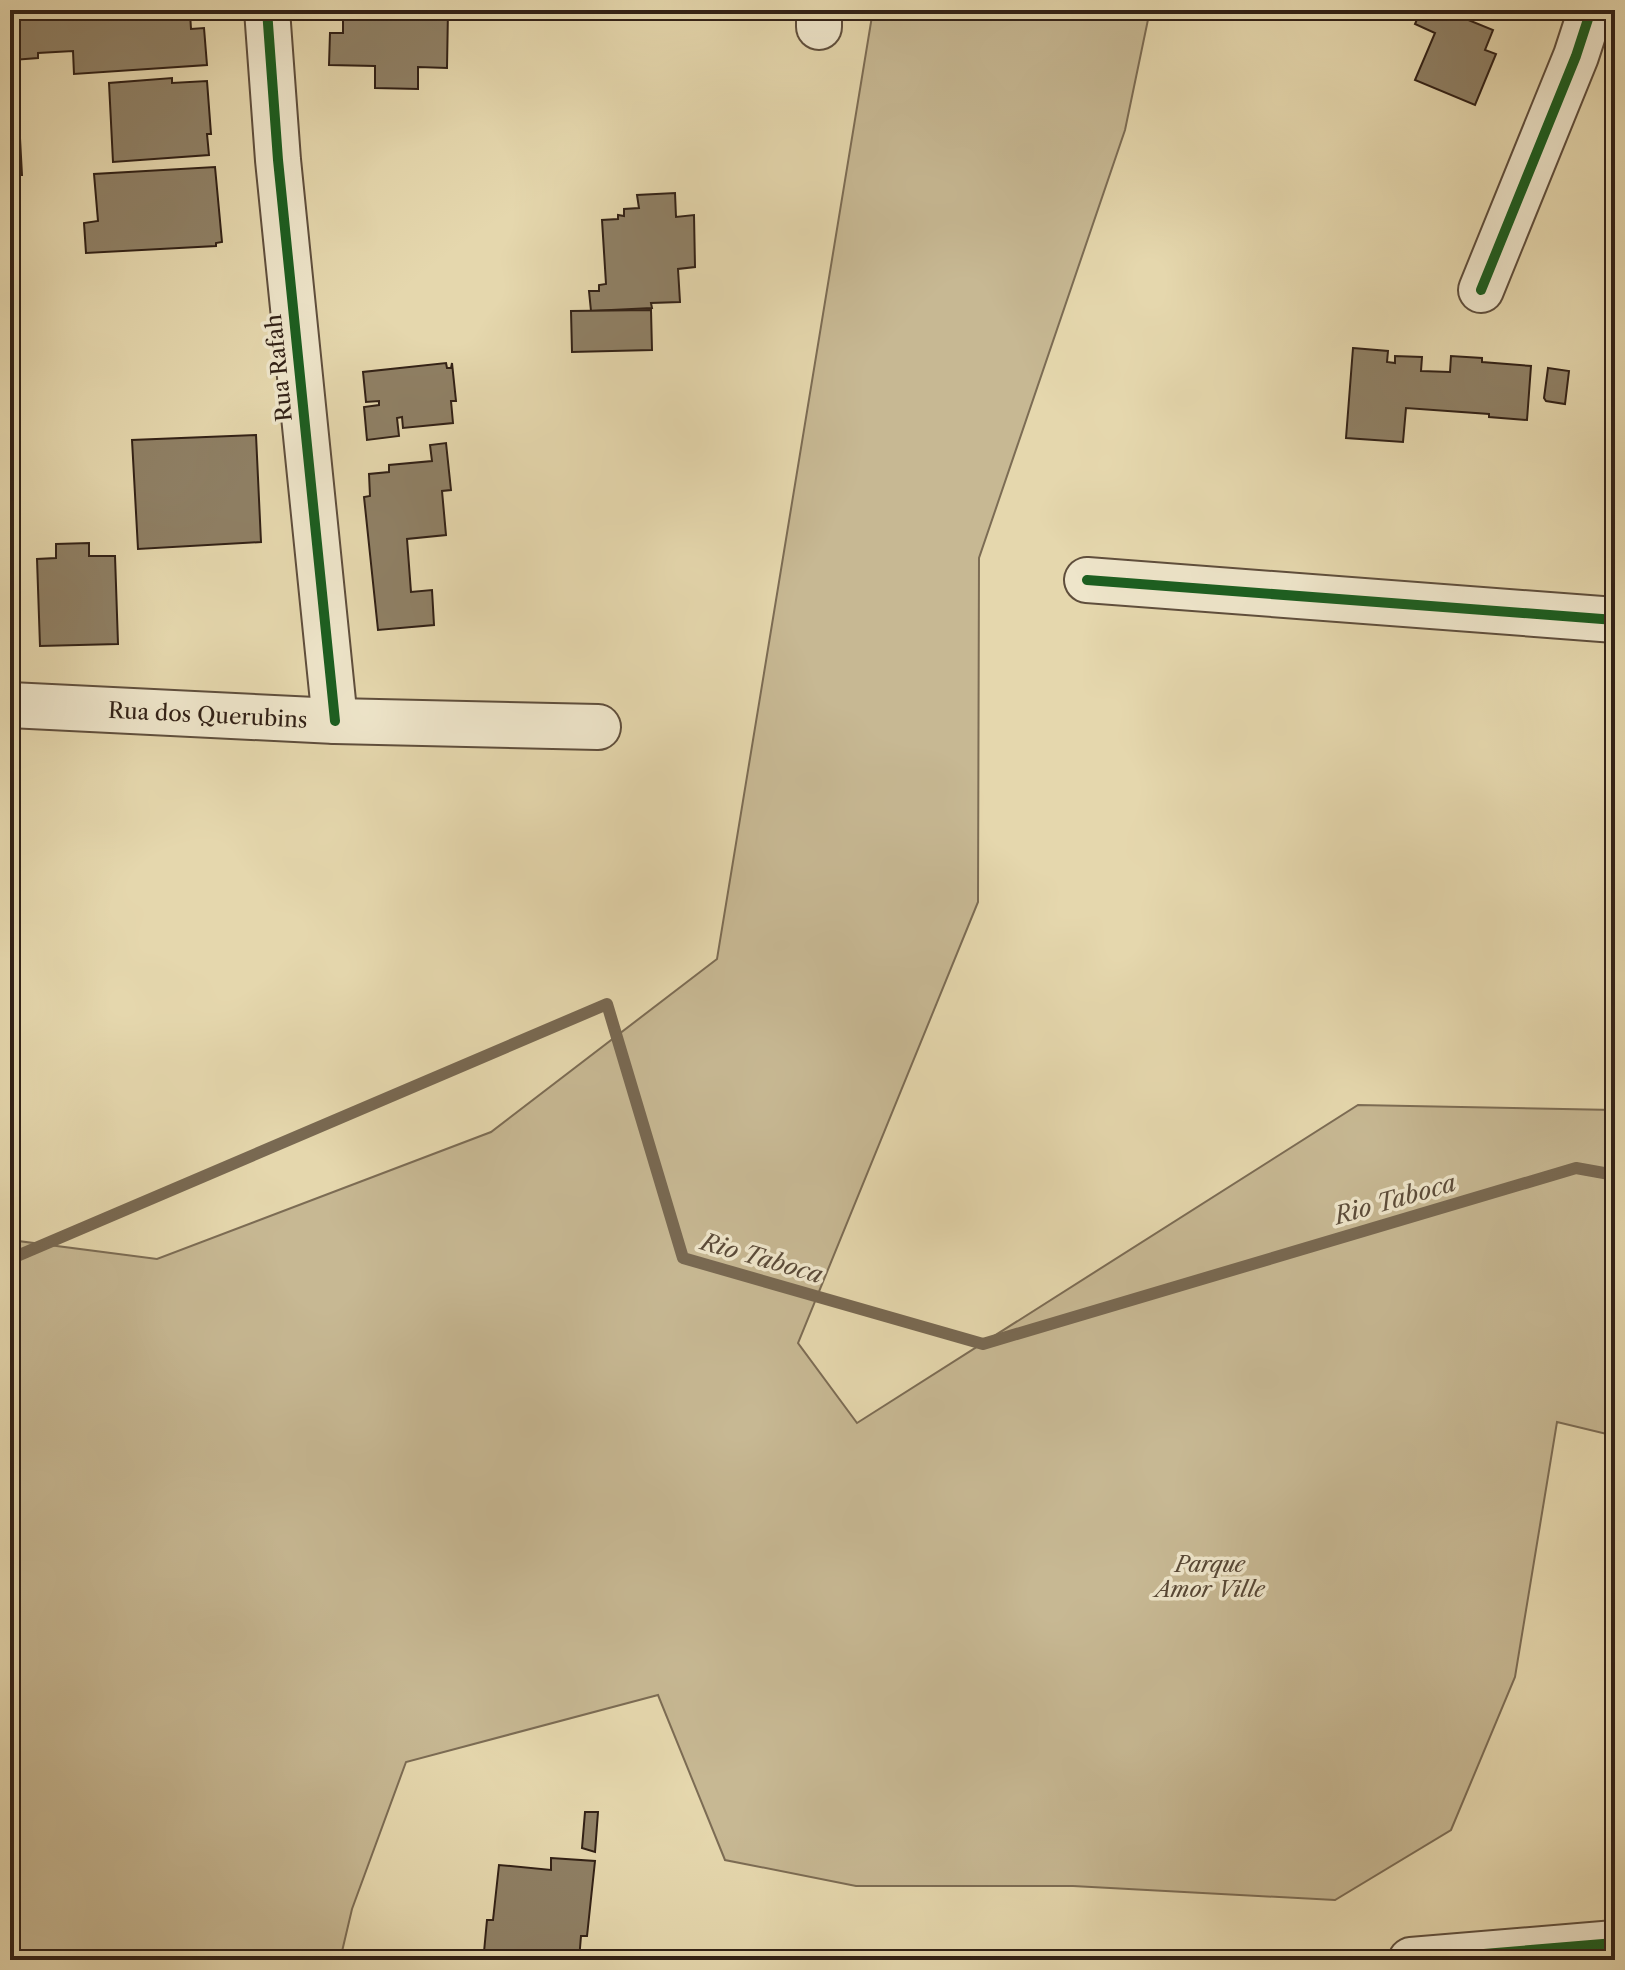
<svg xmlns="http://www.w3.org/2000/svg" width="1625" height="1970" viewBox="0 0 1625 1970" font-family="'Libre Caslon Text',serif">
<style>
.green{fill:#c7b893;stroke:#7c6c54;stroke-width:2}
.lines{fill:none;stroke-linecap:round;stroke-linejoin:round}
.stream{stroke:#796952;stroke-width:12}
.building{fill:#8f8065;stroke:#322116;stroke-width:2}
.minor-casing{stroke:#5f4e3c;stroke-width:48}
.minor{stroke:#eee5ca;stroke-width:44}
.cycleway-casing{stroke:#eee5ca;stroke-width:15}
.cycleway{stroke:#1b5e20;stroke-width:10}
.labels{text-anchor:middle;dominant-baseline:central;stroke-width:7;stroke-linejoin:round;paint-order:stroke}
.street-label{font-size:22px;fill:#322116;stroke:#eee5ca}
.park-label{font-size:22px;font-style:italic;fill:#574735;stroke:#eee5ca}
.water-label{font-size:24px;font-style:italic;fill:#5b4b39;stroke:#eee5ca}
</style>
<rect width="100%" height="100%" fill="#e5d7ad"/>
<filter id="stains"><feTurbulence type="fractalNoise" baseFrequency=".0025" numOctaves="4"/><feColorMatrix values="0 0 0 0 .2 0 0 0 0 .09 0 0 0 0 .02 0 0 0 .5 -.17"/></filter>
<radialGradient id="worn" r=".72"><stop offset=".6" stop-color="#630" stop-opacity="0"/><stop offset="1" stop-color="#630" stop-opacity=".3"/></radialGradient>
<polygon class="green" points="873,10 1150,10 1125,130 979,558 978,902 798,1343 857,1423 1358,1105 1615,1110 1615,1436 1557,1422 1515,1677 1451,1830 1335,1900 1073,1886 856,1886 725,1860 658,1695 406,1762 352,1909 340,1960 10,1960 10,1240 157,1259 491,1132 717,959"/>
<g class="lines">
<polyline class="stream" points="10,1259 607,1004 683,1258 983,1344 1576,1168 1615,1175"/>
</g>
<g class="building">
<polygon points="10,10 193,10 194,13 190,13 191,29 204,28 207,65 74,74 73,51 38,53 38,58 13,60"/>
<polygon points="345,10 448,10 447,68 418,67 418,89 375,88 375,66 329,65 330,33 343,33 343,18 348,15 345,15"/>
<polygon points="1421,10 1444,10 1493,30 1485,50 1496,54 1475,105 1415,80 1435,33 1415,24"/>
<polygon points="172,78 172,83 207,81 211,134 207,134 209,155 113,162 109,83"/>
<polygon points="17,83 22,175 10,175 10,84"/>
<polygon points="215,167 222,242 216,243 216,246 86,253 84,223 98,221 94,174"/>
<polygon points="675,193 676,217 694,215 695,267 678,269 680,302 651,303 652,308 591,311 589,291 599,291 599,285 606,284 602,220 618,219 618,215 624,216 624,209 639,208 637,195"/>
<polygon points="651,310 652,350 572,352 571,311"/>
<polygon points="1353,348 1388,351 1387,362 1395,363 1395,356 1422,357 1421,371 1450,372 1451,356 1482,358 1482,362 1531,366 1527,420 1489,417 1489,414 1406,408 1403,442 1346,438"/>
<polygon points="446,363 447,368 451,368 452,363 456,401 451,401 453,423 403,428 402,417 397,418 399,436 367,440 364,407 379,405 379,401 366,402 363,372"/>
<polygon points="1548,368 1569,371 1565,404 1546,401 1544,398"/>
<polygon points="256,435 261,542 138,549 132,440"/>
<polygon points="446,443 451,490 442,491 446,535 407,539 411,592 432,590 434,625 378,630 364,497 370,496 369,474 389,472 389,465 432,461 430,445"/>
<polygon points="89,543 89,556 115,556 118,644 40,646 37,559 56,558 56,544"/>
<polygon points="585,1812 598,1812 595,1852 582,1848"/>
<polygon points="551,1858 595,1861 587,1936 581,1936 579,1960 484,1952 487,1920 493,1920 499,1865 551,1870"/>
</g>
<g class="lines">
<g class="minor-casing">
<g id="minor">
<polyline points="267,10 278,160 335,721"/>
<polyline points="819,27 819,10"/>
<polyline points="1481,290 1576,56 1591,10"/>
<polyline points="1087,580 1615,620"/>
<path id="s1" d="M10 705 335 721 598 727"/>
<polyline points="1411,1960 1615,1943"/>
</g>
</g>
<use href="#minor" class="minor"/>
<g class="cycleway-casing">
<g id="cycleway">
<polyline points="267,10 278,160 335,721"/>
<polyline points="1481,290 1576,56 1591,10"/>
<polyline points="1087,580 1615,620"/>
<polyline points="1411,1960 1615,1943"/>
</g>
</g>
<use href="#cycleway" class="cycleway"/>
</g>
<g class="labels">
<g class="street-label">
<text transform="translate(279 368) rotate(-96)">Rua Rafah</text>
<text stroke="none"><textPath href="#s1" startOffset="198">Rua dos Querubins</textPath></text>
</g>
<g class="park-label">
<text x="1210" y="1564">Parque<tspan x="1210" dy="25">Amor Ville</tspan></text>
</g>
<g class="water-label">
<text transform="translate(1395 1199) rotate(-16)">Rio Taboca</text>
<text transform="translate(762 1258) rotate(16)">Rio Taboca</text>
</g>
</g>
<rect width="1625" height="1970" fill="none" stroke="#e5d7ad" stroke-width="40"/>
<rect x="12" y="12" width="1601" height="1946" fill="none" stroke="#322116" stroke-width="4"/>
<rect x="20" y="20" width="1585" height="1930" fill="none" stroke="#322116" stroke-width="2"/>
<rect width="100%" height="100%" filter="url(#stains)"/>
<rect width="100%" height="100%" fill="url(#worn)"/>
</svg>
